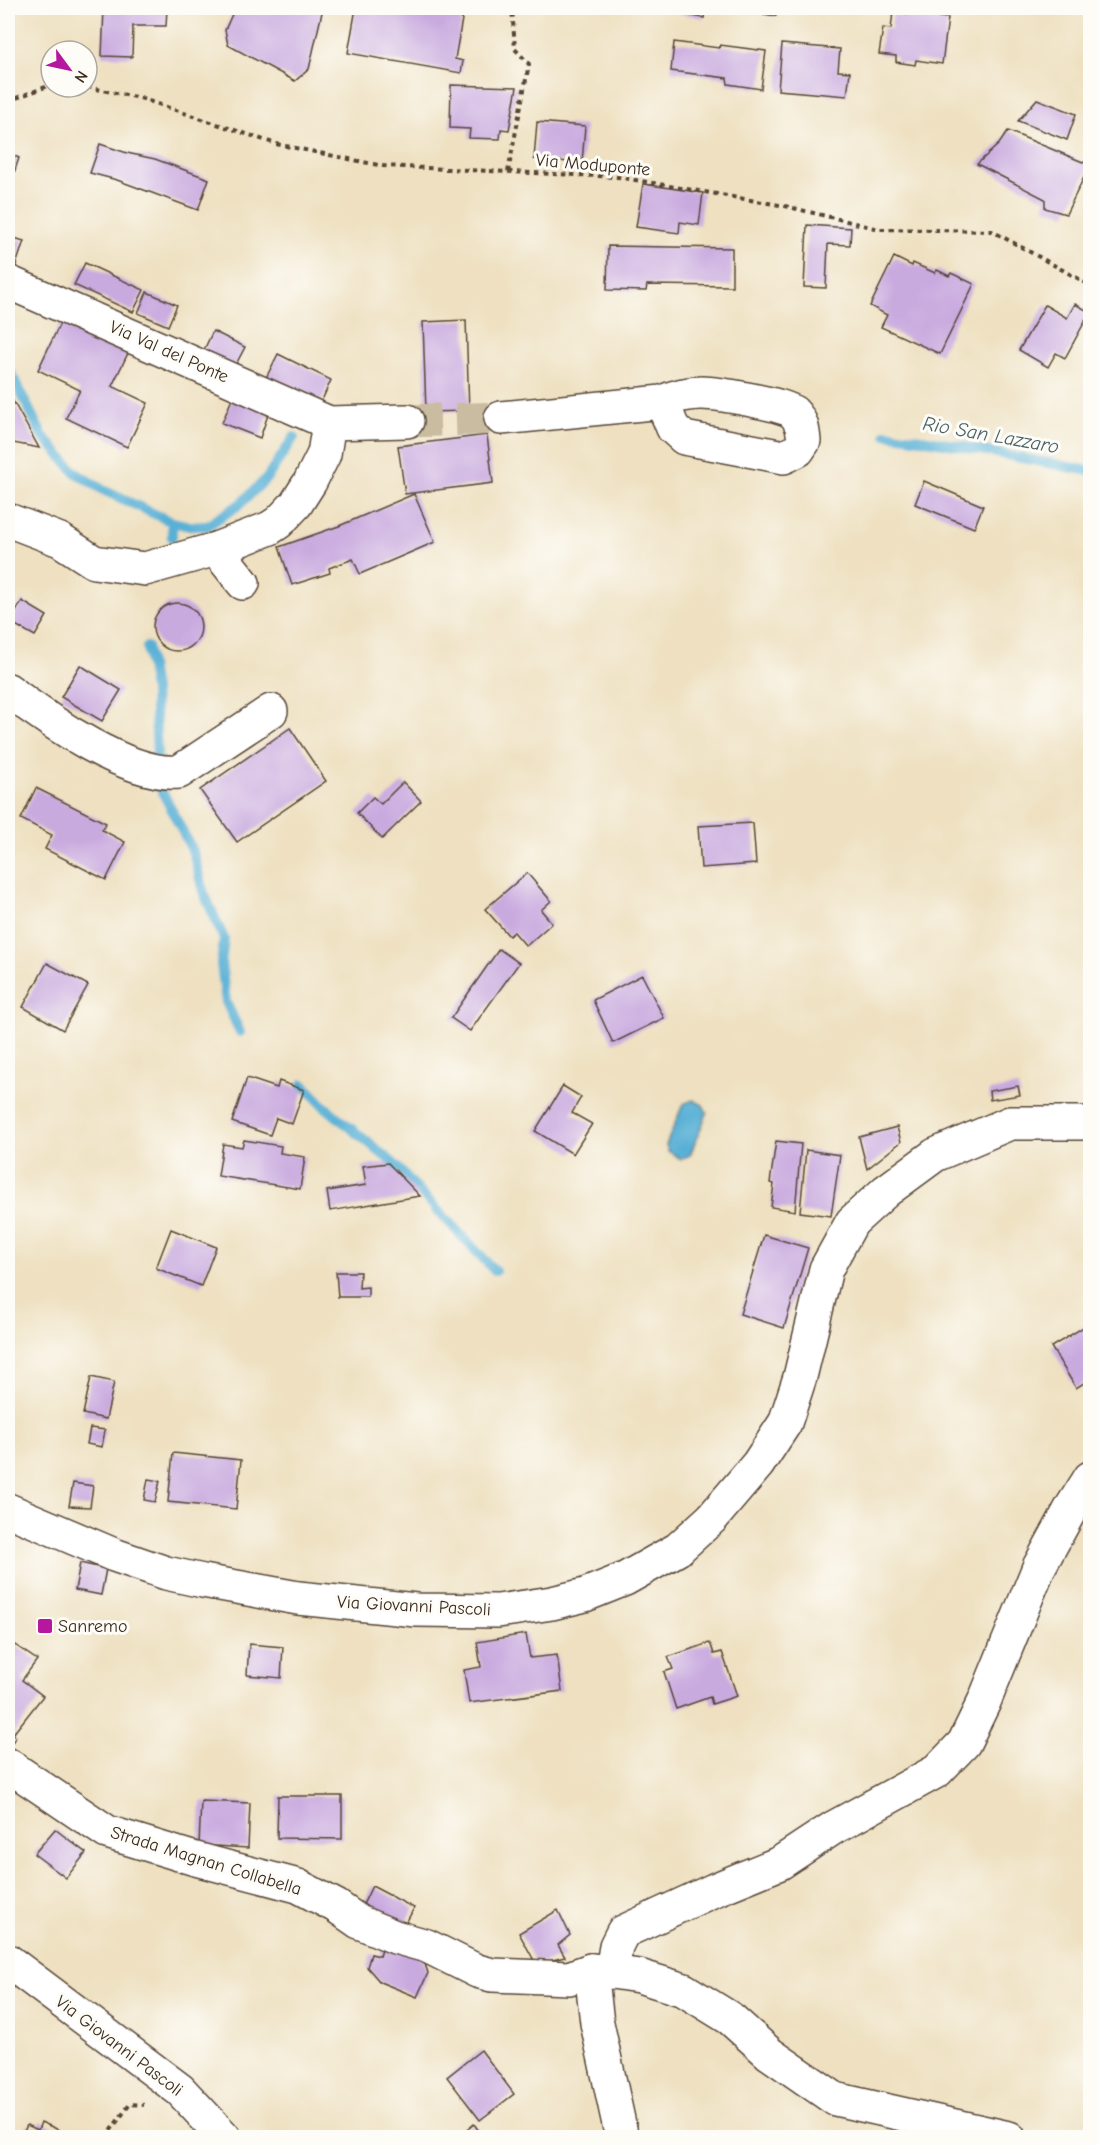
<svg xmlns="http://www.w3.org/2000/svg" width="1098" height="2145" viewBox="0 0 1098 2145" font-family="'Comic Neue',sans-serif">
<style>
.water{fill:#59b0d6;stroke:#4a6d7a;stroke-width:1.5}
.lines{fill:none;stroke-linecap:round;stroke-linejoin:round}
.stream{stroke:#59b0d6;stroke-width:10}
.building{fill:#c9aadf}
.minor-tunnel{stroke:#cabca0;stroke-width:33;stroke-dasharray:33 16;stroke-linecap:butt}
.minor-casing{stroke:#564536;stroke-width:36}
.path{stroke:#564536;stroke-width:4;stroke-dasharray:4.5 4.5;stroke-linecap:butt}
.minor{stroke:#fff;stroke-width:33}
.poi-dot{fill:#b5179e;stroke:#fdfcf7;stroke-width:2}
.labels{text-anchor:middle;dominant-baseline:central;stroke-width:6;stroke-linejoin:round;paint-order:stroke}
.street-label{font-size:18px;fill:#3b2a1e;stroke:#fdfcf7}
.poi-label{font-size:18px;fill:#3b2a1e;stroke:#fdfcf7;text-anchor:start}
.water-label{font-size:20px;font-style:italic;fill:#476068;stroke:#fdfcf7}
</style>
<rect width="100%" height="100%" fill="#fdfcf7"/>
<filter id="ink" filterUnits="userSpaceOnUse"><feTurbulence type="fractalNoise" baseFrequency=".0167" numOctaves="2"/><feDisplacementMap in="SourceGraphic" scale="12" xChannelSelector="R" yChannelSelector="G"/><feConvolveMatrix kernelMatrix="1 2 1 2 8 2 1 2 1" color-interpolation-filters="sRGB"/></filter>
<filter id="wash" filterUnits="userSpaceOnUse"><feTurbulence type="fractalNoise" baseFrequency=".008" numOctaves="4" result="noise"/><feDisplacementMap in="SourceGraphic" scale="24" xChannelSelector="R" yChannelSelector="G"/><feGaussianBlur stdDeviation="1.35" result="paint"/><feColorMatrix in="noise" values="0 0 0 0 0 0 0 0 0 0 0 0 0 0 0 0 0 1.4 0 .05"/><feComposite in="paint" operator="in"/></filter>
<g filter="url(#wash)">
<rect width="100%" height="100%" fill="#eee0c0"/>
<polygon class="water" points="693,1100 703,1105 707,1113 690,1155 681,1159 668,1151 666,1145 683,1104"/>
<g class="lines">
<g class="stream">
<polyline points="8,367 42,435 76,473 103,490 172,522 190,526 207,526 240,504 267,478 294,437"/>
<polyline points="886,434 928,440 1090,471"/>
<polyline points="172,522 172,537"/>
<polyline points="147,647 154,690 157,755"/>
<polyline points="159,777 161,789 193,852 203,891 224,939 221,964 226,1002 240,1032"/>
<polyline points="303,1084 324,1106 392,1162 495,1271"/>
</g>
</g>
<g id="blocks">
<g class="building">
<polygon points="104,8 167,8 166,26 133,26 132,57 102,56"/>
<polygon points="249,8 323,8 309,69 295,81 228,45 225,30 233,12 249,11"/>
<polygon points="356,8 464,8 455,59 463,61 461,73 348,53"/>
<polygon points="653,8 705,8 704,18"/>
<polygon points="719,8 777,8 776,16"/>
<polygon points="893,12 948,18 942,64 916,60 915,65 896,62 896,56 879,54 883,28 891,29"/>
<polygon points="674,42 719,48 720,45 766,51 761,89 728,84 727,78 671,71"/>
<polygon points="782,44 840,49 838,71 850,72 847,96 778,90"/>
<polygon points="451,85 517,87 509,130 501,129 500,139 469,138 470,129 450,128"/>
<polygon points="1037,99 1076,114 1067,140 1018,121"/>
<polygon points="537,122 585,126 582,163 534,159"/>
<polygon points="1008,131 1090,165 1066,214 1045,208 1045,199 977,164 999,144"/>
<polygon points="100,144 127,153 155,159 209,179 198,210 117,180 90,173"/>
<polygon points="8,153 19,158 14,173 8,171"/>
<polygon points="643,184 703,193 699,225 680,222 679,233 636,227"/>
<polygon points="807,225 851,228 850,245 828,244 826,288 804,287"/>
<polygon points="8,236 24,241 14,271 8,269"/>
<polygon points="608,246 732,248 732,286 647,285 646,291 607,290"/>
<polygon points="894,257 912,266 913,263 935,273 937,270 949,276 951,273 974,284 940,354 881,327 887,315 870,306"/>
<polygon points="85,263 144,290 133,312 74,285"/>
<polygon points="147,292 177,305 168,326 138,313"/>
<polygon points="1075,304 1090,312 1065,358 1056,353 1048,367 1019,350 1045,305 1067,318"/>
<polygon points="64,315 131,347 112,386 148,403 127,447 66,418 80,390 38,370"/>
<polygon points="466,320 469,411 426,412 423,322"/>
<polygon points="213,331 245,347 234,368 203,352"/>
<polygon points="278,354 331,380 318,409 264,382"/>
<polygon points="8,392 39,448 8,442"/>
<polygon points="234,394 270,409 260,438 222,423"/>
<polygon points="487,435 493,483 405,494 398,446"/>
<polygon points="924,481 983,506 974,528 915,504"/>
<polygon points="414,494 435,542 360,574 353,559 329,568 330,573 292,585 279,547 339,526"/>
<polygon points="22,601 47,616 35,636 10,622"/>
<circle cx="177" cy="627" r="24"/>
<polygon points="80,665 121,690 102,721 61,697"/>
<polygon points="290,728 326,781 237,842 200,790"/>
<polygon points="403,782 421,801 382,839 357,813 373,797 381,804"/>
<polygon points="36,788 106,823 102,830 125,842 106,880 45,849 52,835 21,819"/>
<polygon points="753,823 756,864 701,868 698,826"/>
<polygon points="527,873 551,901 541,910 552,923 526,946 514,932 509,936 485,909"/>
<polygon points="499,949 519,963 470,1031 451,1018"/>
<polygon points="47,963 88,985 63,1030 23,1007"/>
<polygon points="642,975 664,1018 613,1043 593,1000"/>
<polygon points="247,1078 277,1088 279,1081 304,1090 292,1124 276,1118 270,1135 232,1122"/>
<polygon points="563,1086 581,1097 572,1113 592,1124 573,1154 535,1131"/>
<polygon points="1018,1086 1020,1095 990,1100 989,1091"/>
<polygon points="897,1127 901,1142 867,1169 859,1137"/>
<polygon points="244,1140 281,1146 280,1153 305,1157 300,1189 218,1176 223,1144 242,1147"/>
<polygon points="776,1141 801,1144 795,1211 771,1207 774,1184 770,1183"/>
<polygon points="806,1150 840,1155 831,1216 800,1212"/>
<polygon points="388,1163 420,1196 330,1211 327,1191 366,1185 363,1166"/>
<polygon points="171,1229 216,1247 201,1286 156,1268"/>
<polygon points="764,1235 808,1248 784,1328 740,1314"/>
<polygon points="336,1272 360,1272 359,1288 368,1287 368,1297 338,1297"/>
<polygon points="1090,1323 1090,1386 1087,1381 1076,1388 1051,1347"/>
<polygon points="91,1377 114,1382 106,1419 83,1414"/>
<polygon points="90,1428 105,1430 102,1447 87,1444"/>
<polygon points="173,1453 241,1460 236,1509 168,1502"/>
<polygon points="148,1479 160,1481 155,1502 144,1500"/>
<polygon points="73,1483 93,1486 90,1507 69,1506"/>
<polygon points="80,1563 106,1569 101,1595 75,1590"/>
<polygon points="526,1634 530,1658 557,1655 562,1691 469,1703 464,1670 481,1667 477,1642"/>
<polygon points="709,1643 711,1645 714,1654 722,1652 737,1696 712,1704 710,1697 676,1709 664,1672 673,1669 668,1657"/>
<polygon points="249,1644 283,1647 281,1678 247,1675"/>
<polygon points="15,1645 37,1660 22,1680 43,1696 13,1734 16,1737 8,1748 8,1655"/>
<polygon points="278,1796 342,1796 342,1839 277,1838"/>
<polygon points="201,1801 250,1803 248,1848 199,1845"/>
<polygon points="55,1829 86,1853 66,1878 34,1854"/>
<polygon points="372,1886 414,1908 400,1934 359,1913"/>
<polygon points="558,1910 570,1935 558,1945 565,1957 536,1964 519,1933"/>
<polygon points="385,1941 420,1949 428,1973 417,1997 380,1982 367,1967 371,1954 380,1956"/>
<polygon points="481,2050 514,2094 480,2120 447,2077"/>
<polygon points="41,2122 77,2138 21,2138 27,2125 38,2130"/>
<polygon points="474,2124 484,2138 457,2138"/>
</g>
</g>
</g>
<g filter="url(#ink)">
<use href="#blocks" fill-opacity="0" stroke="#564536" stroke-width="1.5"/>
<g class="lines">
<polyline class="minor-tunnel" points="407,421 501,418"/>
<g class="minor-casing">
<g id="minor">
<polyline points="8,282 329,423 407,421"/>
<path d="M501 418 662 402 673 428 684 438 784 457 798 450 804 441C803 430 802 421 793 412 783 404 717 393 702 393 687 393 675 396 662 402"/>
<polyline points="8,520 60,540 94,562 145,569 216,549 270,528 279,522 296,504 310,482 324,454 329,423"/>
<polyline points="216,549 243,583"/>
<path d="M8 690C47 720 129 777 179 772L271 711"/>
<polyline points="8,1510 114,1555 166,1573 203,1581 298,1598 416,1610 498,1611 552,1603 585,1595 625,1579 678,1549 712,1518 758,1464 785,1423 800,1377 826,1269 852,1222 886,1191 935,1155 1010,1123 1090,1123"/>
<polyline points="8,1765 107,1832 192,1858 298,1886 336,1906 359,1922 395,1937 427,1946 477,1971 492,1975 569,1978 591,1970 612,1972 639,1976 684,1990 731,2019 770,2054 835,2099 1009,2138"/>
<polyline points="8,1961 180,2090 225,2138"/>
<polyline points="591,1970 597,2023 622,2138"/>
<polyline points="612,1972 616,1946 623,1932 714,1890 780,1863 833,1828 937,1771 964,1743 984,1702 1039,1567 1073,1505 1090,1478"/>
</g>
</g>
<g class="path">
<polyline points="87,87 140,98 276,144 383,166 618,177 785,206 879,229 992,231 1090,285"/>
<polyline points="8,101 51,85"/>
<polyline points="508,172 529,64 515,49 512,8"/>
<polyline points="105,2138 130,2104 144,2105"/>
</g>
<use href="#minor" class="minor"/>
</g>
</g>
<rect class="poi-dot" x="37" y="1618" width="16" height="16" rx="3"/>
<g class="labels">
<g class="street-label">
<text transform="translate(593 165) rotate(5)">Via Moduponte</text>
<text transform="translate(169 352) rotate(24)">Via Val del Ponte</text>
<text transform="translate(414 1606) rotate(3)">Via Giovanni Pascoli</text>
<text transform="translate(206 1861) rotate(17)">Strada Magnan Collabella</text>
<text transform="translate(119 2046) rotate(37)">Via Giovanni Pascoli</text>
</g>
<g class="poi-label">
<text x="58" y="1626">Sanremo</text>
</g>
<g class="water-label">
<text transform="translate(991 435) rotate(10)">Rio San Lazzaro</text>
</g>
</g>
<rect width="1098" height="2145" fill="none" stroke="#fdfcf7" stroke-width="30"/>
<g transform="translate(69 69) rotate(123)"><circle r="28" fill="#fdfcf7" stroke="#afa8a0" stroke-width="1.5"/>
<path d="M0-4.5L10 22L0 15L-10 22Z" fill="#b5179e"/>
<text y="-9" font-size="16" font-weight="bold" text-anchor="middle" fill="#3b2a1e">N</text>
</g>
</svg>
